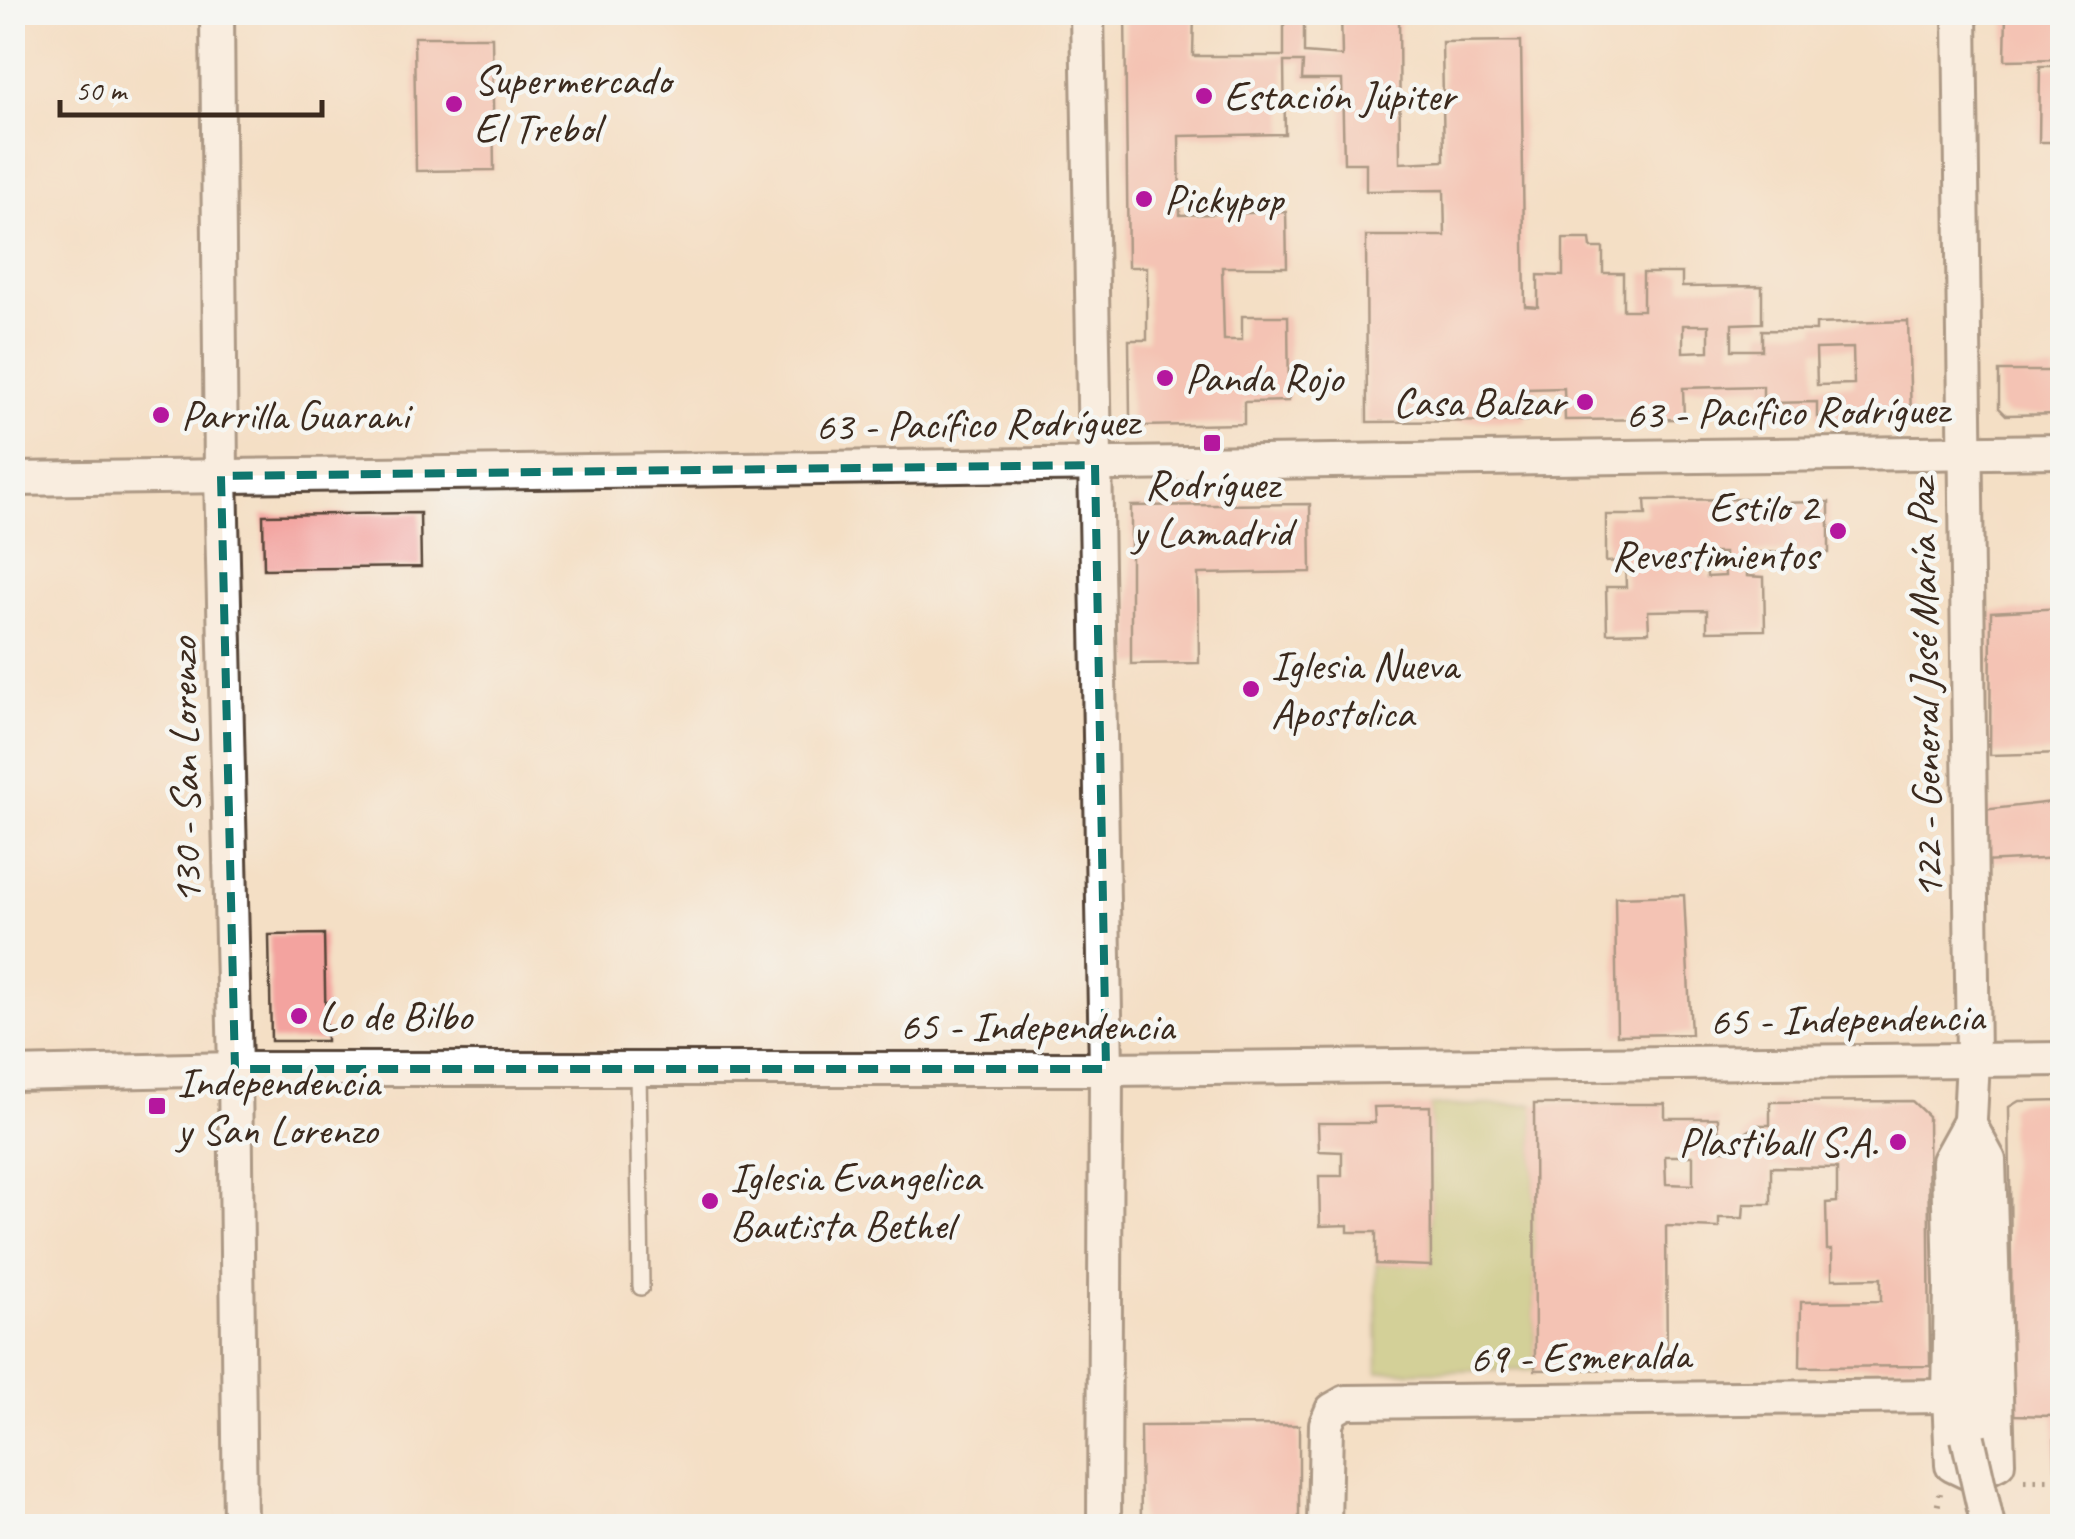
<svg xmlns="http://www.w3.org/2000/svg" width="2075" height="1539" viewBox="0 0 2075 1539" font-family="Caveat,sans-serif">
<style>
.grass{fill:#abbe62;stroke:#737440;stroke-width:2.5}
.building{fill:#f3a39f;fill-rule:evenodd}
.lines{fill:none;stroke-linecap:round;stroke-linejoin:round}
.lane-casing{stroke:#574537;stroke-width:20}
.street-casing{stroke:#574537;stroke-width:38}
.path{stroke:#574537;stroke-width:6;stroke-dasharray:2.5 8;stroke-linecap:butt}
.lane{stroke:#fff;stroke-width:15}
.street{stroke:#fff;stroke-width:32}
.street-bridge-casing{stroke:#574537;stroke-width:38;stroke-linecap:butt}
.street-bridge{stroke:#fff;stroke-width:32}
.marked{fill:none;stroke:#0f766e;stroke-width:8;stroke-dasharray:20 12;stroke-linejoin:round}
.poi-dot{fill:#b5179e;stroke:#f6f6f2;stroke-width:4}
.labels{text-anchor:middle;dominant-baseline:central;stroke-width:9;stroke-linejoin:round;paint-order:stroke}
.poi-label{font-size:42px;fill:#3b2a1e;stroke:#f6f6f2;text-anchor:start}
.street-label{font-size:42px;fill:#3b2a1e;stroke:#f6f6f2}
</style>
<rect width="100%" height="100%" fill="#f6f6f2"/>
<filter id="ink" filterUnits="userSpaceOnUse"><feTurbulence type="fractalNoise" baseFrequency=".01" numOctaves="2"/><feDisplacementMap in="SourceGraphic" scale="20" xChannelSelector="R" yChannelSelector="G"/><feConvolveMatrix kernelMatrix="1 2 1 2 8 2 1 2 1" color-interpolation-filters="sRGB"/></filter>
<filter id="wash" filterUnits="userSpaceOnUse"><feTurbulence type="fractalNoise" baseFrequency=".0048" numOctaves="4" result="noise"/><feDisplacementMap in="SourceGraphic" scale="40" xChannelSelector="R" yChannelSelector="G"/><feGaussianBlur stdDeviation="2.25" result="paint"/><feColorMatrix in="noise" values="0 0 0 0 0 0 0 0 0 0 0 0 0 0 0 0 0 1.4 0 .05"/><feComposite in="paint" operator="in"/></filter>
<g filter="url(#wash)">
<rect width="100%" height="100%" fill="#f4dfc5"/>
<polygon class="grass" points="1534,1104 1535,1370 1378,1372 1376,1264 1431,1265 1430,1106"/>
<g id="blocks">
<g class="building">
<path d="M1125 12H1194L1193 56H1284V12H1304V53L1342 56 1341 12H1399L1400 163 1444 161 1442 42 1521 41 1525 306 1538 307V275L1563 276V239H1590L1591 248H1603V273H1623V310H1643V273H1682V287L1762 286V323L1732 324V350H1762V330L1816 331V324L1908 321 1911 416 1817 417V402L1763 403V386L1683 388 1684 419 1565 420 1564 388 1526 389V421L1367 422 1366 236H1445L1444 190 1366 191V163H1344L1342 80H1302L1303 62H1284L1285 134 1179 136 1180 215 1286 212 1287 267H1222L1224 340H1242V316H1288L1289 401 1244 402V424L1139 426 1130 416 1129 340H1147V267H1128ZM1683 325H1709V351L1683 352ZM1853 348 1854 384 1817 385 1816 349Z"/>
<polygon points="2006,12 2062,12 2062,59 2005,60"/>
<polygon points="414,37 492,37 494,170 416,171"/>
<polygon points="2040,66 2062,66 2062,142 2039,142"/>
<polygon points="1999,371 2055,371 2055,381 2062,381 2062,414 2006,415 1999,408"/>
<path d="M1763 499V503L1829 502V553L1747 552V576L1764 577 1765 630 1707 631V610L1648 611 1649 632 1607 633 1606 587H1626L1625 561 1606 562V515H1646L1645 500ZM1706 553H1724L1725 576 1707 577Z"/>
<polygon points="1310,504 1311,572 1198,574 1199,663 1131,664 1131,506"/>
<polygon points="420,513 421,567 264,569 263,515"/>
<polygon points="2062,608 2062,753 1990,755 1991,612"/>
<polygon points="2062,801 2062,858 1982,862 1982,810"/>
<polygon points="1684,895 1691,1034 1617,1035 1615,897"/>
<polygon points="324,934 326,1041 271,1041 269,935"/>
<polygon points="2062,1100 2062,1468 2055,1468 2054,1416 2013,1415 2009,1107 2019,1101"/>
<path d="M1912 1101 1928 1116 1930 1366 1800 1367 1801 1302 1881 1301V1278L1832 1279V1250H1827L1826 1203 1837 1202V1168L1771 1167V1204H1744L1743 1218H1719V1228L1666 1226 1667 1369 1535 1370 1534 1104H1665V1118H1718L1719 1150H1741V1141L1747 1132 1758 1125H1770V1102ZM1665 1156H1693V1185L1666 1184Z"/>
<polygon points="1430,1106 1431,1266 1376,1264 1376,1232 1348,1232 1348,1225 1320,1226 1319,1176 1342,1176 1342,1152 1319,1151 1318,1123 1375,1123 1374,1107"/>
<polygon points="1299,1425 1299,1526 1141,1526 1140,1426"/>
</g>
</g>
</g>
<g filter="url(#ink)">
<use href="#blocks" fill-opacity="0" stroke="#574537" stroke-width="2.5"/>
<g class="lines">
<g class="lane-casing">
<polyline id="lane" points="638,1069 641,1287"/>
</g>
<g class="street-casing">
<g id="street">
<polyline points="217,12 221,476 235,1069 240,1526"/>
<polyline points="1087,12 1106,1069 1104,1526"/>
<polyline points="1960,12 1973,1060 1968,1159 1968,1438"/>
<polyline points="12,479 2062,451"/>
<polyline points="12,1074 235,1069 1106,1069 2062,1059"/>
<polygon points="1969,1123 1989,1160 1998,1463 1973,1475 1952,1465 1949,1396 1951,1286 1948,1161"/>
<polyline points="1324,1526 1326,1424 1332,1410 1346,1402 1949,1396"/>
</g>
</g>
<g class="path">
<polyline points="2024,1480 2062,1480"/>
<polyline points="1934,1526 1940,1493"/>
</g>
<use href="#lane" class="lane"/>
<use href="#street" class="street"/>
<g class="street-bridge-casing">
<polyline id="street-bridge" points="1968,1438 1988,1526"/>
</g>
<use href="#street-bridge" class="street-bridge"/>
</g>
</g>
<path d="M0 0H2075V1539H0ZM1095 465 1106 1069H235L221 476Z" fill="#f4dfc5" fill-opacity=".55" fill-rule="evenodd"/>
<path class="marked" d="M1095 465 1106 1069H235L221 476Z"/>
<g class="poi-dot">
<circle cx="1204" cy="96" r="10"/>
<circle cx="454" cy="104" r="10"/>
<circle cx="1144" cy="199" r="10"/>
<circle cx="1165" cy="378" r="10"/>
<circle cx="1585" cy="402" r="10"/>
<circle cx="161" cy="415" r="10"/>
<rect x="1202" y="433" width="20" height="20" rx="5"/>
<circle cx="1838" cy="531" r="10"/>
<circle cx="1251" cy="689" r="10"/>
<circle cx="299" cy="1016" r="10"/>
<rect x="147" y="1096" width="20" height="20" rx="5"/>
<circle cx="1898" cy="1142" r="10"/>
<circle cx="710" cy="1201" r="10"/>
</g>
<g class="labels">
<g class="poi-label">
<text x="474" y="80">Supermercado<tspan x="474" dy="48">El Trebol</tspan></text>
<text x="1224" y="96">Estación Júpiter</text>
<text x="1164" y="199">Pickypop</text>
<text x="1185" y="378">Panda Rojo</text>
<text x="1565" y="402" text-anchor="end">Casa Balzar</text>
<text x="181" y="415">Parrilla Guarani</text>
<text x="1212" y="484" text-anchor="middle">Rodríguez<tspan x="1212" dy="48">y Lamadrid</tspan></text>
<text x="1818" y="507" text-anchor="end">Estilo 2<tspan x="1818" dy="48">Revestimientos</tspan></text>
<text x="1271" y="665">Iglesia Nueva<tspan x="1271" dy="48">Apostolica</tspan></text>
<text x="319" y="1016">Lo de Bilbo</text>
<text x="177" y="1082">Independencia<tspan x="177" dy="48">y San Lorenzo</tspan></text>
<text x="1878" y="1142" text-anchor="end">Plastiball S.A.</text>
<text x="730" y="1177">Iglesia Evangelica<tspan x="730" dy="48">Bautista Bethel</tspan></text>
</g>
<g class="street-label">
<text transform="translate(1787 412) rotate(-1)">63 - Pacífico Rodríguez</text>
<text transform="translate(977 424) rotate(-1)">63 - Pacífico Rodríguez</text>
<text transform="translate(1925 689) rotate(-91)">122 - General José María Paz</text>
<text transform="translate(185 771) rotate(-91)">130 - San Lorenzo</text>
<text transform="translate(1847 1019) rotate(-1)">65 - Independencia</text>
<text x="1037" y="1026">65 - Independencia</text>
<text transform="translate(1580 1357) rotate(-1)">69 - Esmeralda</text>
</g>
</g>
<rect width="2075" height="1539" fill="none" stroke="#f6f6f2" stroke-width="50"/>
<path d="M60 100v15h262v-15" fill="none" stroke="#3b2a1e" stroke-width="5"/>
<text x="75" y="100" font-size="30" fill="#3b2a1e" stroke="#f6f6f2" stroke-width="8" paint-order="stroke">50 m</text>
</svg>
